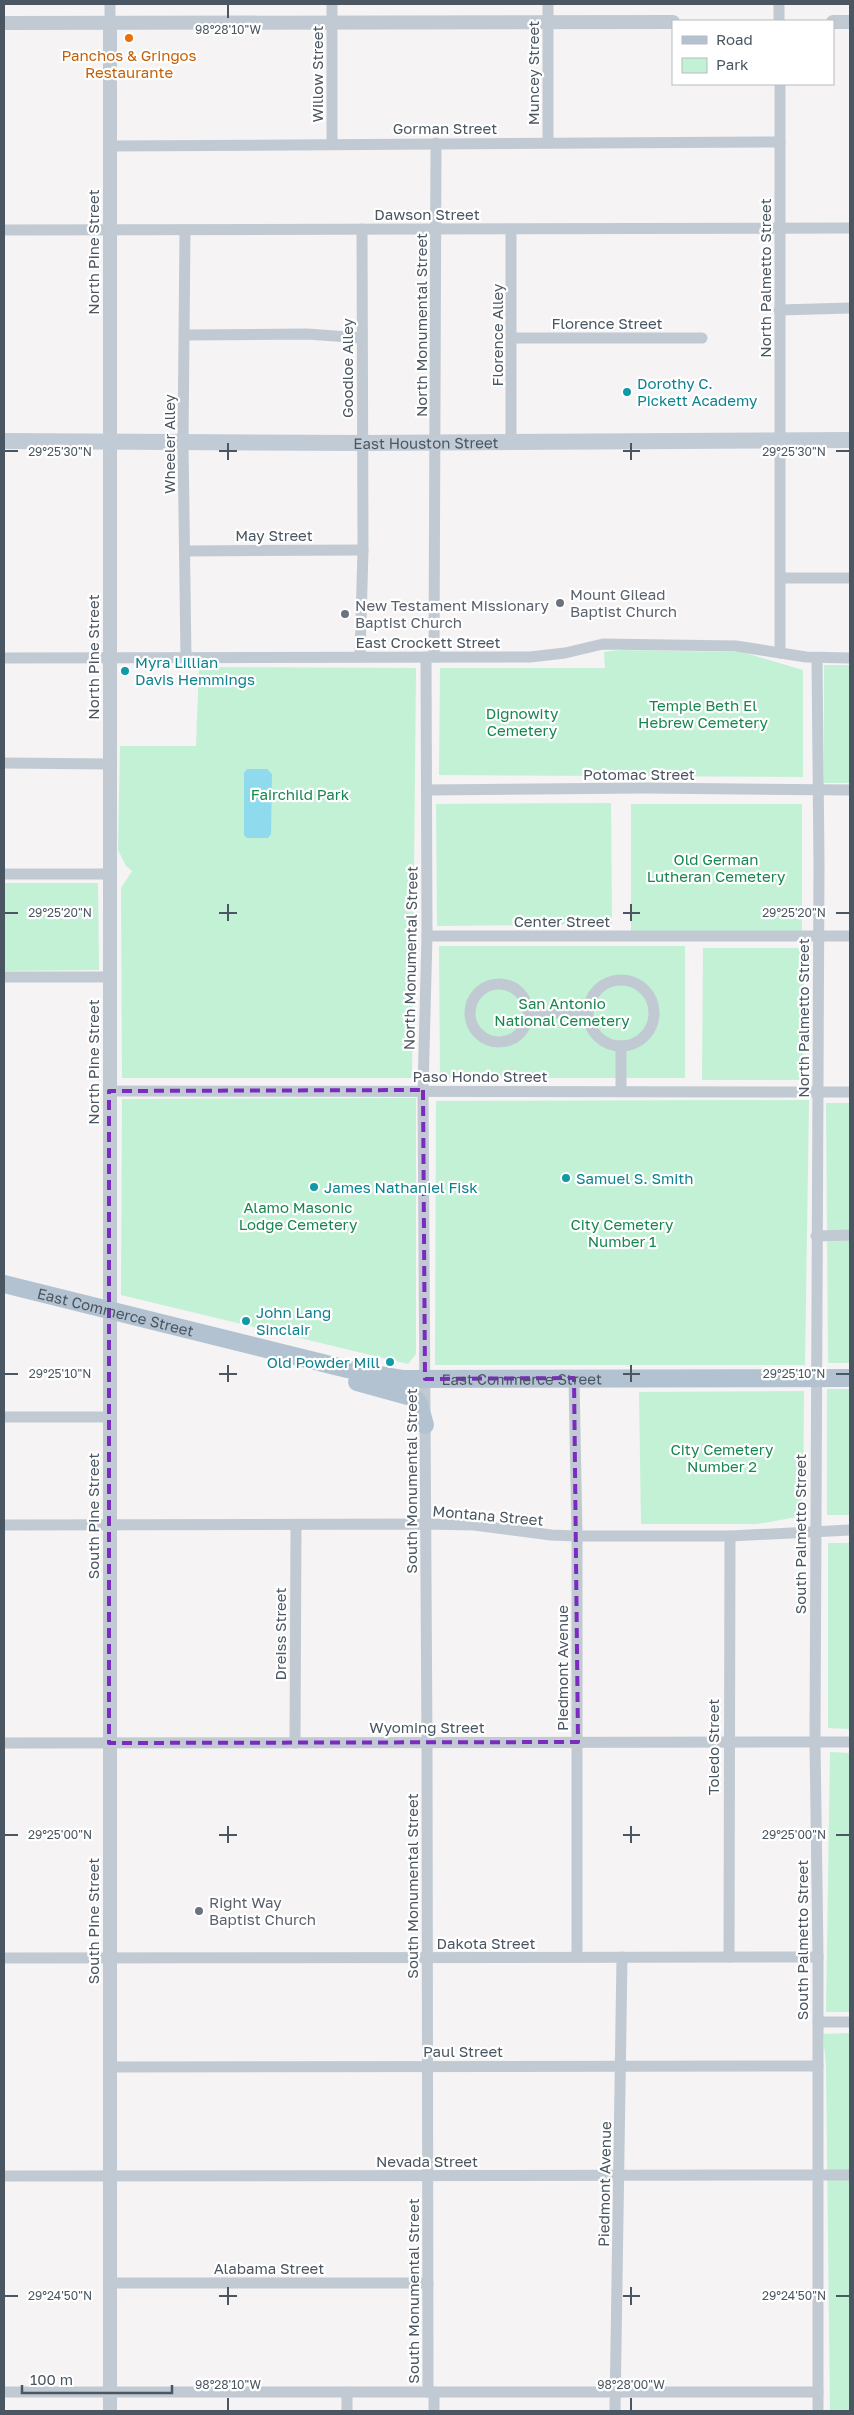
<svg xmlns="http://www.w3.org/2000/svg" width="854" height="2415" viewBox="0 0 854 2415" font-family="'Golos Text',sans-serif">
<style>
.green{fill:#c3f1d5}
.water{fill:#90daee}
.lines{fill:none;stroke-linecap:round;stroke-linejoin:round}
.minor{stroke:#c1cad2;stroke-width:11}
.tertiary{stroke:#c1cad2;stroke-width:14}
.secondary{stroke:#c1cbd6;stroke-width:16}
.primary{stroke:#b3c2d1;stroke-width:18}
.marked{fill:none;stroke:#7b2cbf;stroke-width:4;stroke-dasharray:10 6;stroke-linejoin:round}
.ticks{fill:none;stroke:#4a5661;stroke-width:2}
.food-dot{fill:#e8710a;stroke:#fff;stroke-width:2}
.culture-dot{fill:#0f9aa8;stroke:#fff;stroke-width:2}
.worship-dot{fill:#6b7280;stroke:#fff;stroke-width:2}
.labels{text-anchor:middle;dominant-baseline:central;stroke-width:4.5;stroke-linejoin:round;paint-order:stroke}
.food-label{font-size:15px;fill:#c56008;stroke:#fff}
.street-label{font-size:15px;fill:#4a5661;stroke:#fff}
.culture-label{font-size:15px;fill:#0d838f;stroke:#fff;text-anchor:start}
.worship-label{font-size:15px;fill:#5b616d;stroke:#fff;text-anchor:start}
.park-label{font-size:15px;fill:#17864f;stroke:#fff}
.ticks-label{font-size:12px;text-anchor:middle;fill:#4a5661;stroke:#fff;stroke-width:4.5;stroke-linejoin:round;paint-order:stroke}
</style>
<rect width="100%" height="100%" fill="#f5f3f3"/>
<g class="green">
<polygon points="620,650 742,652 803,670 803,777 439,775 440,668 605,668 604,652"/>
<rect x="824" y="665" width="26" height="118"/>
<polygon points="199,667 416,668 412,1078 122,1078 121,888 132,871 126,866 118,850 120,746 196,746"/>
<polygon points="611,803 612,924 437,926 436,804"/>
<rect x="631" y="804" width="171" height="127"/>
<polygon points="4,883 98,883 99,970 4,971"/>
<polygon points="439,946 685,946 685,1078 440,1078"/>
<polygon points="703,948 804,948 803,1080 702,1080"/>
<polygon points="416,1098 416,1354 408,1364 121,1295 122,1099"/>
<polygon points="809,1100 805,1365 435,1365 436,1101"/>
<polygon points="826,1103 850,1103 850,1363 828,1363"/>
<rect x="827" y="1389" width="23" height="126"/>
<polygon points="804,1391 803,1516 757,1524 641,1524 639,1392"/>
<polygon points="828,1543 850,1543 850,1729 828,1728"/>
<polygon points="830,1752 850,1753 850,2012 826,2012"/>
<polygon points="850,2033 850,2411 830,2411 826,2065 823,2034"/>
</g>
<polygon class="water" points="247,769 267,769 272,774 271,834 268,838 247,838 244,835 244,773"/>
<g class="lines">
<g class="minor">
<polyline points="110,4 110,24"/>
<polyline points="779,4 779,21"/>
<polyline points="780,84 780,653"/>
<polyline points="332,143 332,4"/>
<polyline points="548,143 548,4"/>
<polyline points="110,146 780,142"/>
<polyline points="511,229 511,441"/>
<polyline points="4,230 850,228"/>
<polyline points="185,230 183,443 186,658"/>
<polyline points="779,310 850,308"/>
<polyline points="185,335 307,334 362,338"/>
<polyline points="512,338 702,338"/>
<polyline points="185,551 363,550"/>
<polyline points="781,578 850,578"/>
<polyline points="360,657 363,550 362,229"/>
<polyline points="426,657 427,936 423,1090 427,1742 428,2392"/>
<polyline points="434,657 436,143"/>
<polyline points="4,658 530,657 565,653 603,644 736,646 806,657 850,658"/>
<polyline points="817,658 819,864 815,1741 818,1957 818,2411"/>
<polyline points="4,763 109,764"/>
<polyline points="427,790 644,788 850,790"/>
<polyline points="4,874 109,874"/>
<polyline points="427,936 850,936"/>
<polyline points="4,977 109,977"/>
<circle cx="621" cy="1013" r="33"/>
<circle cx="499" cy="1013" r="29"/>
<polyline points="529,1013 588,1013"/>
<polyline points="621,1046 621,1091"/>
<polyline points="109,1091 850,1092"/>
<polyline points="816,1236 850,1235"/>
<polyline points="574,1378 577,1536 577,1957"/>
<polyline points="4,1417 109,1417"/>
<polyline points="4,1525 426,1524 474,1525 551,1535 577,1536 730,1536 850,1530"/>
<polyline points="4,1743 850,1742"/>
<polyline points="295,1743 296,1525"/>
<polyline points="729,1957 730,1536"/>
<polyline points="4,1958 818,1957"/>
<polyline points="818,2022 850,2022"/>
<polyline points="109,2067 818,2066"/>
<polyline points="4,2176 850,2175"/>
<polyline points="110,2283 428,2283"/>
<polyline points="4,2392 818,2392"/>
<polyline points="347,2411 347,2392"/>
<polyline points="434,2411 434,2392"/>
<polyline points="615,2411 622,1957"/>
</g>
<g class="tertiary">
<polyline points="833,22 850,22"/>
<polyline points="4,23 673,22"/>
<polyline points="110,2411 110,24"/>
</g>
<path class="secondary" id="s1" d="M4 441 362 443 850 440"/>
<g class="primary">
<path id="s2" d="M4 1284 347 1369 403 1379 850 1378"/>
<polyline points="357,1382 415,1398 419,1404 425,1425"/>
</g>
</g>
<path class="marked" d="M423 1090 425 1379 574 1378 578 1742 109 1743V1091Z"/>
<path class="ticks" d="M228 5V18M228 443V460M631 443V460M5 451H18M219 451H237M623 451H640M836 451H849M228 904V921M631 904V921M5 913H18M219 913H237M623 913H640M836 913H849M228 1365V1382M631 1365V1382M5 1374H18M219 1374H237M623 1374H640M836 1374H849M228 1826V1843M631 1826V1843M5 1835H18M219 1835H237M623 1835H640M836 1835H849M228 2287V2305M631 2287V2305M5 2296H18M219 2296H237M623 2296H640M836 2296H849M228 2398V2410M631 2398V2410"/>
<circle class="food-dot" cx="129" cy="38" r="5"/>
<g class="culture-dot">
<circle cx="627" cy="392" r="5"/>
<circle cx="125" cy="671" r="5"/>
<circle cx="566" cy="1178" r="5"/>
<circle cx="314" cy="1187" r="5"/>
<circle cx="246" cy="1321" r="5"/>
<circle cx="390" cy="1362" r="5"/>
</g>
<g class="worship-dot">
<circle cx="560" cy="603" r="5"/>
<circle cx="345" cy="614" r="5"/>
<circle cx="199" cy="1911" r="5"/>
</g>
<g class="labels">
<g class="food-label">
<text x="129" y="55">Panchos &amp; Gringos<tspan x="129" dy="17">Restaurante</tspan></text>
</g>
<g class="street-label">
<text transform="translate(533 73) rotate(-90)">Muncey Street</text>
<text transform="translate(317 74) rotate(-90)">Willow Street</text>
<text x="445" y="128">Gorman Street</text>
<text x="427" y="214">Dawson Street</text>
<text transform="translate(93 252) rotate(-90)">North Pine Street</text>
<text transform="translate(765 278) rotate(-90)">North Palmetto Street</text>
<text x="607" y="323">Florence Street</text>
<text transform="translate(421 325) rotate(-90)">North Monumental Street</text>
<text transform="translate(497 335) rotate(-90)">Florence Alley</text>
<text transform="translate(347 368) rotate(-90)">Goodloe Alley</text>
<text stroke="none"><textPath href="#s1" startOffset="422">East Houston Street</textPath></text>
<text transform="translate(169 444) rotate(-90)">Wheeler Alley</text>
<text x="274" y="535">May Street</text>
<text x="428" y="642">East Crockett Street</text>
<text transform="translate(93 657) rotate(-90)">North Pine Street</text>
<text x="639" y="774">Potomac Street</text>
<text x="562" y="921">Center Street</text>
<text transform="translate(410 958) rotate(-89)">North Monumental Street</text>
<text transform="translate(803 1018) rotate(-90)">North Palmetto Street</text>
<text transform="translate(93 1062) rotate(-90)">North Pine Street</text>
<text x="480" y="1076">Paso Hondo Street</text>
<text stroke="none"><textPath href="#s2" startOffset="115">East Commerce Street</textPath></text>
<text stroke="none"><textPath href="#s2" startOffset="529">East Commerce Street</textPath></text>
<text transform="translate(411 1481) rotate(-90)">South Monumental Street</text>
<text transform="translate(488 1515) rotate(5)">Montana Street</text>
<text transform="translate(93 1516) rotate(-90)">South Pine Street</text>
<text transform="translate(800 1534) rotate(-90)">South Palmetto Street</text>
<text transform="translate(280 1634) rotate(-90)">Dreiss Street</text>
<text transform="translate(562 1668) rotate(-90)">Piedmont Avenue</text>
<text x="427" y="1727">Wyoming Street</text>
<text transform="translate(713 1747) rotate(-90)">Toledo Street</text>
<text transform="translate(412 1886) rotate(-90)">South Monumental Street</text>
<text transform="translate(93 1921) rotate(-90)">South Pine Street</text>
<text transform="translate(802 1940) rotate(-90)">South Palmetto Street</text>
<text x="486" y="1943">Dakota Street</text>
<text x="463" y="2051">Paul Street</text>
<text x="427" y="2161">Nevada Street</text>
<text transform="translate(604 2184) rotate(-89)">Piedmont Avenue</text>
<text x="269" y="2268">Alabama Street</text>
<text transform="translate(413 2291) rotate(-90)">South Monumental Street</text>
</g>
<g class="culture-label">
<text x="637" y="383">Dorothy C.<tspan x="637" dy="17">Pickett Academy</tspan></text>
<text x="135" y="662">Myra Lillian<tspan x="135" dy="17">Davis Hemmings</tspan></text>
<text x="576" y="1178">Samuel S. Smith</text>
<text x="324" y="1187">James Nathaniel Fisk</text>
<text x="256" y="1312">John Lang<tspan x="256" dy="17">Sinclair</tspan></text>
<text x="380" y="1362" text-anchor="end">Old Powder Mill</text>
</g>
<g class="worship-label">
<text x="570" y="594">Mount Gilead<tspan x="570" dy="17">Baptist Church</tspan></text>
<text x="355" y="605">New Testament Missionary<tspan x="355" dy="17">Baptist Church</tspan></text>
<text x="209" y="1902">Right Way<tspan x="209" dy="17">Baptist Church</tspan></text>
</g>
<g class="park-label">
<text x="703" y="705">Temple Beth El<tspan x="703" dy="17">Hebrew Cemetery</tspan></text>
<text x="522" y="713">Dignowity<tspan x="522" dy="17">Cemetery</tspan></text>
<text x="300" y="794">Fairchild Park</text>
<text x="716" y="859">Old German<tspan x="716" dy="17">Lutheran Cemetery</tspan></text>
<text x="562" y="1003">San Antonio<tspan x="562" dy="17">National Cemetery</tspan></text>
<text x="298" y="1207">Alamo Masonic<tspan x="298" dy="17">Lodge Cemetery</tspan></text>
<text x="622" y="1224">City Cemetery<tspan x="622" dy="17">Number 1</tspan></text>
<text x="722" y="1449">City Cemetery<tspan x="722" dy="17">Number 2</tspan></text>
</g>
</g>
<g class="ticks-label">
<text x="228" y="34">98°28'10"W</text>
<text x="60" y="456">29°25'30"N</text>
<text x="794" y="456">29°25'30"N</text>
<text x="60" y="917">29°25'20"N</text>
<text x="794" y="917">29°25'20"N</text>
<text x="60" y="1378">29°25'10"N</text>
<text x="794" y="1378">29°25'10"N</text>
<text x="60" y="1839">29°25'00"N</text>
<text x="794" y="1839">29°25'00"N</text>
<text x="60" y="2300">29°24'50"N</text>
<text x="794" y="2300">29°24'50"N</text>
<text x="228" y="2389">98°28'10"W</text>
<text x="631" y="2389">98°28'00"W</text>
</g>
<rect width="854" height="2415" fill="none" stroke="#4a5661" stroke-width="10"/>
<rect x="672" y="20" width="162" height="65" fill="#ffffff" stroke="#b7bbc0"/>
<rect x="682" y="36" width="25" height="8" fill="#b3c2d1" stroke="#b7bbc0"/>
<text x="716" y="45" font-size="15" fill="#4a5661">Road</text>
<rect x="682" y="58" width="25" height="15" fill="#c3f1d5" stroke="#b7bbc0"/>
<text x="716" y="70" font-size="15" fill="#4a5661">Park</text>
<path d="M22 2385v8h150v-8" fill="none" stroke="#4a5661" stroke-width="2.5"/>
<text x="30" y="2385" font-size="15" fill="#4a5661" stroke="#ffffff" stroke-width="4" paint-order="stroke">100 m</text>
</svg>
